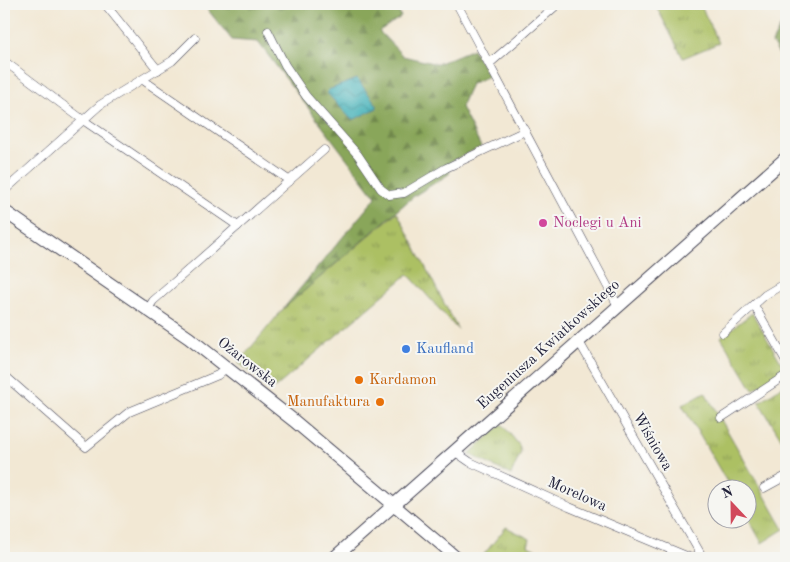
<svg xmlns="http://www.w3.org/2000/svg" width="790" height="562" viewBox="0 0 790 562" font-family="'Old Standard TT',serif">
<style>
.grass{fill:url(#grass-tufts);stroke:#677150}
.forest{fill:url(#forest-firs);stroke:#56644a}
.water{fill:url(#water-waves);stroke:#30697a}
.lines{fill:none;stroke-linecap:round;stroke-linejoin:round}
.street-casing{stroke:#414052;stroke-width:9}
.secondary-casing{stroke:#414052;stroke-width:13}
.primary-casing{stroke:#414052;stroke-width:14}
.street{stroke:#fff;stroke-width:8}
.secondary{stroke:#fff;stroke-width:11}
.primary{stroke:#fff;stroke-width:12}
.hotel-dot{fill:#d1479c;stroke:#f6f6f2;stroke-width:2}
.shop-dot{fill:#3f7fe0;stroke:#f6f6f2;stroke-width:2}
.food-dot{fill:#e8710a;stroke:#f6f6f2;stroke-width:2}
.labels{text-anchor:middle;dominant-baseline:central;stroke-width:4;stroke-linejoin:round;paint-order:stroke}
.hotel-label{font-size:15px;fill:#b23c85;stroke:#f6f6f2;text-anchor:start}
.street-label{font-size:15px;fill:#22223b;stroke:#f6f6f2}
.shop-label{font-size:15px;fill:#366cbe;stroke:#f6f6f2;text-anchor:start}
.food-label{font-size:15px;fill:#c56008;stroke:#f6f6f2;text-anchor:start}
</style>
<defs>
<pattern id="grass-tufts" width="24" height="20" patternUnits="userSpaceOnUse" patternTransform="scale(1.25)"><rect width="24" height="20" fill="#acc064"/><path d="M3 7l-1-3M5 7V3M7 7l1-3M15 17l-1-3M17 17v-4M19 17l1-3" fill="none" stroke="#8c9c54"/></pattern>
<pattern id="forest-firs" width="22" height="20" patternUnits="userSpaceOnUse" patternTransform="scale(1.25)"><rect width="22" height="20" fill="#89a65a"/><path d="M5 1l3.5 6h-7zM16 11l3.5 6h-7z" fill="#70874c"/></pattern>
<pattern id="water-waves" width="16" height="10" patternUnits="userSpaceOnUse" patternTransform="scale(1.25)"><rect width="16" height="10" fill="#3fb0b8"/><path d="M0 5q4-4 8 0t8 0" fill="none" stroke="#348f97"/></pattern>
</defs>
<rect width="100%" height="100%" fill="#f6f6f2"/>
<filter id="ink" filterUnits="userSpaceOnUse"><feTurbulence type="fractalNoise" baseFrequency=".02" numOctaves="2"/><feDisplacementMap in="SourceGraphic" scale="10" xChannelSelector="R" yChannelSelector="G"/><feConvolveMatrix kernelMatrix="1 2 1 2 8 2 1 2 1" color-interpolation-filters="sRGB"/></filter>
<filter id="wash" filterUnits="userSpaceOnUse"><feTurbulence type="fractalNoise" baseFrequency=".0096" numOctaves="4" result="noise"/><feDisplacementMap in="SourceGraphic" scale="20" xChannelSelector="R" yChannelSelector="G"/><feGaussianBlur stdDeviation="1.12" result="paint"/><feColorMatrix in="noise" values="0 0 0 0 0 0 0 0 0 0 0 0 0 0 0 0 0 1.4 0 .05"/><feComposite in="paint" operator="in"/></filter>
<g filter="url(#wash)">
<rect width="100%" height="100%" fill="#f2e8d4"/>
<g class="grass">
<polygon points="655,4 700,4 719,43 683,58"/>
<polygon points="397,212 458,330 408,274 275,388 238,363 283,309"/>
<polygon points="752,313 785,369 753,390 721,337"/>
<polygon points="786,384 786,447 759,402"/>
<polygon points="705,392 784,529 762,543 748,518 748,490 731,489 682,405"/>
<polygon points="502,424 519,445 521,452 511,475 469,454"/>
<polygon points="506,527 530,539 528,546 554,558 481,558"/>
</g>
<g class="forest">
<polygon points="203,4 357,4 361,9 372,4 395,4 401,17 379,31 403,56 437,64 473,49 488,76 471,84 461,107 481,147 450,162 449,174 414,196 283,309 376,197 258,42 232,40"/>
<polygon points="786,16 786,51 780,56 772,43"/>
</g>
<polygon class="water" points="357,79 377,105 377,108 355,119 351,119 327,93 328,90"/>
</g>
<g filter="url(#ink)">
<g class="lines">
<g class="street-casing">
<g id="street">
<polyline points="105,4 158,70"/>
<polyline points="457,4 618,306"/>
<polyline points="268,31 285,65 306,96 358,155 381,189 389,195 404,193 446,168 525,131"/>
<polyline points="4,61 83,120 238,226"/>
<polyline points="489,64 558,4"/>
<polyline points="143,80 290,181"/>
<polyline points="4,191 100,105 172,61 195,38"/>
<polyline points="754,305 786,361"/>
<polyline points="148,309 153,301 324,150"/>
<polyline points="723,333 765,295 780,286"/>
<polyline points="578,340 703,558"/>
<polyline points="4,375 86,447 129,412 218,375 227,367"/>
<polyline points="721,418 786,375"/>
<polyline points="454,451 470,462 569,507 691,558"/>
<polyline points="764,488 786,476"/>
</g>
</g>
<g class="secondary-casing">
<polyline id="secondary" points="394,505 457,558"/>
</g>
<g class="primary-casing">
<g id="primary">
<polyline points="4,211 189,338 293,420 394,505"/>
<polyline points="334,558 786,158"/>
</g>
</g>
<use href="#street" class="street"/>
<use href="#secondary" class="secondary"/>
<use href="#primary" class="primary"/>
</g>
</g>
<circle class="hotel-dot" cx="543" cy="223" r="5"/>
<circle class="shop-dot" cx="406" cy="349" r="5"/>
<g class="food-dot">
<circle cx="359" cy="380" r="5"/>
<circle cx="380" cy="402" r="5"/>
</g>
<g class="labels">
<g class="hotel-label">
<text x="553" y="223">Noclegi u Ani</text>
</g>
<g class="street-label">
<text transform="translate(549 345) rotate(-42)">Eugeniusza Kwiatkowskiego</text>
<text transform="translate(247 363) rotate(38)">Ożarowska</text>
<text transform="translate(652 442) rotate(60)">Wiśniowa</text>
<text transform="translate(577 495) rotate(24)">Morelowa</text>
</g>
<g class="shop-label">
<text x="416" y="349">Kaufland</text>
</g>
<g class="food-label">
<text x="369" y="380">Kardamon</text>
<text x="370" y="402" text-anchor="end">Manufaktura</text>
</g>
</g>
<rect width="790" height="562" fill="none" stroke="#f6f6f2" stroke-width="20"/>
<g transform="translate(732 504) rotate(338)"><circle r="24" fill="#f6f6f2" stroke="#a1a1a9"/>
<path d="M0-4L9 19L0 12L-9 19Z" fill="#d1495b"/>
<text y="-8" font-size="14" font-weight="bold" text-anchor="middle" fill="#22223b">N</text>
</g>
</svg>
